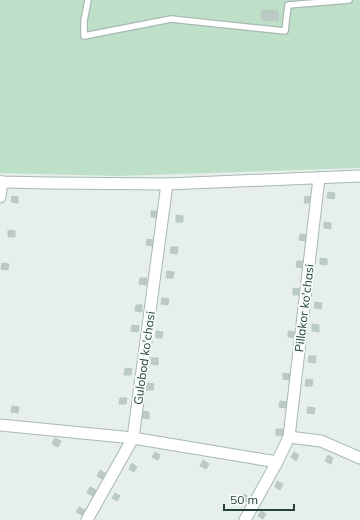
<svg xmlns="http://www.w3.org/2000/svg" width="360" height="520" viewBox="0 0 360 520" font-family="Mulish,sans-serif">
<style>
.green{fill:#bfe0c8}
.building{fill:#bbcac4;stroke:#b8c9c2}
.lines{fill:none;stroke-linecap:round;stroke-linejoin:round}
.lane-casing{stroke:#a8b8b2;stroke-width:8}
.street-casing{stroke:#a8b8b2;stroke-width:13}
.lane{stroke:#fff;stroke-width:5.5}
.street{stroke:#fff;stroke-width:11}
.labels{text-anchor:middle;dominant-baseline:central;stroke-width:4;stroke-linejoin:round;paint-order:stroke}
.street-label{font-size:12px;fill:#24423a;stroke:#f7fbf9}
</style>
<rect width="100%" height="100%" fill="#e6efeb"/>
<polygon class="green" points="0,0 360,0 360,168 117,176 0,173"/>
<g class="building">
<polygon points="262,10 278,11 278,21 261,20"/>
<polygon points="328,192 335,193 334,199 327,198"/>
<polygon points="12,196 18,197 18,203 11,202"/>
<polygon points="305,196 312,197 311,203 304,203"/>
<polygon points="151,211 159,211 158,218 151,217"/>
<polygon points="176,215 183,216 183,222 176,222"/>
<polygon points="324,222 331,223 331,229 324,228"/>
<polygon points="8,230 15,231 15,237 8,237"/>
<polygon points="300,234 307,235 306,241 299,240"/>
<polygon points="147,239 154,240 153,246 146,245"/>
<polygon points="171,247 178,247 177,254 170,253"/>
<polygon points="320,258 327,259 327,265 320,264"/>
<polygon points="297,261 304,261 303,268 296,267"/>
<polygon points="2,263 9,264 8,270 1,269"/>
<polygon points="167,271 174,272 173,278 166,278"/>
<polygon points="140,278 147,278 146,285 139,284"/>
<polygon points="293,288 300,289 300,295 293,295"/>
<polygon points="162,298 169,299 168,305 161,304"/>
<polygon points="315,302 322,303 321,309 314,308"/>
<polygon points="136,305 142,305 142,312 135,311"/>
<polygon points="312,324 319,325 319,332 312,331"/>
<polygon points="132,325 139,326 138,332 131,331"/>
<polygon points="156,331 163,332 162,338 156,338"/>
<polygon points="288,331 295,332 295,338 288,337"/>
<polygon points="309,356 316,356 315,363 308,362"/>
<polygon points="151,358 158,358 158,365 151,364"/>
<polygon points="125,368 132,369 131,375 124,375"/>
<polygon points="283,373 290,374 289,380 283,379"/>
<polygon points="306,379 313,380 312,386 305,386"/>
<polygon points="147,383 154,384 153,390 146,390"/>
<polygon points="120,398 127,398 126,404 119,404"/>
<polygon points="280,401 287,402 286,408 279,407"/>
<polygon points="12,406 19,407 18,413 11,412"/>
<polygon points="308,407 315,408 314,414 307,413"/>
<polygon points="142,411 149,412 149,419 142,418"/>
<polygon points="276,429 283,429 283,436 276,435"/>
<polygon points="55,438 61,441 58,447 52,444"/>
<polygon points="155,452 160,455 158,460 152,457"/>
<polygon points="294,452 299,455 296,461 291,457"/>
<polygon points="328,455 333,458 331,464 325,461"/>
<polygon points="203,460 209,464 206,469 200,466"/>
<polygon points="132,463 137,467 134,472 129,469"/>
<polygon points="100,470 105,473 102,479 97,476"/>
<polygon points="277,481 283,484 280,490 275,487"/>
<polygon points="90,487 96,490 93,496 87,493"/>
<polygon points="115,493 120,496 117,501 112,498"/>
<polygon points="244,494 249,497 246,502 241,499"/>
<polygon points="79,507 85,510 82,515 76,512"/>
<polygon points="261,511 266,514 263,519 258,516"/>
</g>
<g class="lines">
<g class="lane-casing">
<polyline id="lane" points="88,0 84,21 84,36 171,19 285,31 288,5 349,0"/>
</g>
<g class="street-casing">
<g id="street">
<polyline points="0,181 2,182 50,183 167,184 360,176"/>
<polyline points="0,197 2,182"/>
<polyline points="0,425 133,438 277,462 289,437 321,441 360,458"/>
<polyline points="289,437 319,178"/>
<polyline points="87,520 133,438 167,184"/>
<polyline points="245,520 277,462"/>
</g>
</g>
<use href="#lane" class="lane"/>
<use href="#street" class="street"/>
</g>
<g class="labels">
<g class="street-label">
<text transform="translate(304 308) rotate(-83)">Pillakor ko'chasi</text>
<text transform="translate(144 358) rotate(-82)">Gulobod ko'chasi</text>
</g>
</g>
<path d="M224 504v6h70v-6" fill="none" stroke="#24423a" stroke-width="2"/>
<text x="230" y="504" font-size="12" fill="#24423a" stroke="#f7fbf9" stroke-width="3" paint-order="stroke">50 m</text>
</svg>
